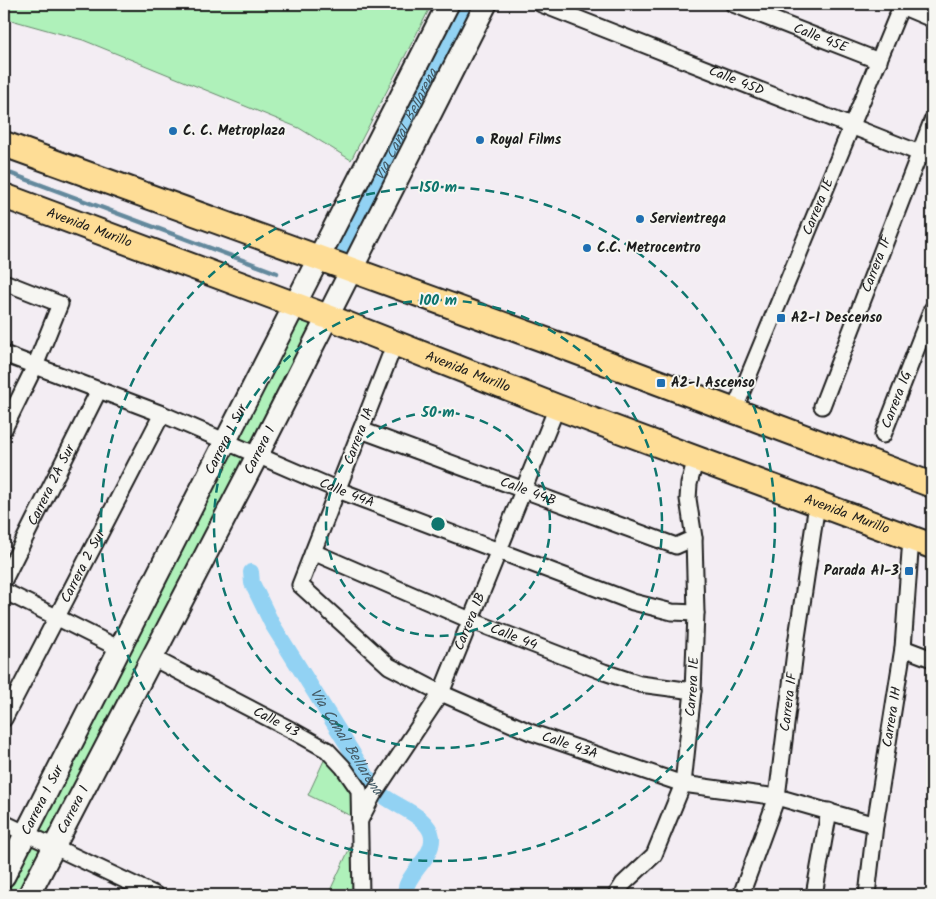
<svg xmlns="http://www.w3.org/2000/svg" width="936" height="899" viewBox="0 0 936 899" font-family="Kalam,sans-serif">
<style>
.green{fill:#aff1ba;stroke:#66866b}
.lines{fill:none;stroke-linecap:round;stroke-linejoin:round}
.stream{stroke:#63899d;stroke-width:4.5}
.canal{stroke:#92d2f3;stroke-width:16}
.street-casing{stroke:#1c1c1c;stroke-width:19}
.secondary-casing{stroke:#1c1c1c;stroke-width:25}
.primary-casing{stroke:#1c1c1c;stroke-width:28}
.street{stroke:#f6f6f2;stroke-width:15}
.secondary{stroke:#f6f6f2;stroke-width:21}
.primary{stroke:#fedd96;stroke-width:24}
.ring{fill:none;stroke:#0f766e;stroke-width:2.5;stroke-dasharray:9 6}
.poi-dot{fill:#1f6fb2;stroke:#f6f6f2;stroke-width:2}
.labels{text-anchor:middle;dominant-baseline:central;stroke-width:4;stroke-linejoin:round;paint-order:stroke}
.street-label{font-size:14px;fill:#1c1c1c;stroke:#f6f6f2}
.poi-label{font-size:14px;font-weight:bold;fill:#1c1c1c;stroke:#f6f6f2;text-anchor:start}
.water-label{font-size:15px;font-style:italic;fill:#455c67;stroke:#f6f6f2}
.centre{fill:#0f766e;stroke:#f6f6f2;stroke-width:2.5}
.ring-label{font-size:15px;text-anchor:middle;font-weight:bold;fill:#0f766e;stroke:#f6f6f2;stroke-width:4;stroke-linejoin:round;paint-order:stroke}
</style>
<rect width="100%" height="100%" fill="#f3edf3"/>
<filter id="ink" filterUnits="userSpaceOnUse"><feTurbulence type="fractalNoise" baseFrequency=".02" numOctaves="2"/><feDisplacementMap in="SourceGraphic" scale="10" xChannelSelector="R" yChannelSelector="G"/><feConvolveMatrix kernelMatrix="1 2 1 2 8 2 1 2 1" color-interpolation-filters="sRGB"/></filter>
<g filter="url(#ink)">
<g class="green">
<polygon points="4,4 432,4 351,160 299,128 83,40 4,18"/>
<polygon points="296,319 313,325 17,895 4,895"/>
<polygon points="326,756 355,791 355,818 308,795"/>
<polygon points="354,839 353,895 328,895"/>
</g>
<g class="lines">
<polyline class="stream" points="4,171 277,273"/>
<g class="canal">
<path id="s1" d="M344 248 468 4"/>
<path id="s2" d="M251 572 252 583 272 624 375 789C389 805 429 814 432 837 434 859 401 878 406 895"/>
</g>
<g class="street-casing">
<g id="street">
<path id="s3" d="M541 4 932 158"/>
<path id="s4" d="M733 4 879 61"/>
<polyline points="901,6 932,19"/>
<polyline points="4,282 60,304 35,366 4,429"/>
<path id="s5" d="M395 343 300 585 389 666 441 693 530 732 683 784 777 797 875 825"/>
<path id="s6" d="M4 354 162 414 338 490 633 602 672 612 696 613"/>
<path id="s7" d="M822 406 932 121"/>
<path id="s8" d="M734 411 902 4"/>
<path id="s9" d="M361 430 676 546 694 538"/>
<path id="s10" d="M883 435 932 309"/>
<path id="s11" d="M313 552 470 620 604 672 640 684 693 691"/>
<path id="s12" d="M4 580 99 390"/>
<polyline points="4,591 120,649"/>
<polyline points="903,648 932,659"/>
<path id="s13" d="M151 657 295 732 327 750 343 767 359 790 361 895"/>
<path id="s14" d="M4 719 162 414"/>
<path id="s15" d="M359 822 373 795 441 693 557 407"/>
<polyline points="4,823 156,895"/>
<path id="s16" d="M616 895 623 884 654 855 683 784 693 691 696 613 694 538 688 499 689 484 696 458"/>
<path id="s17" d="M741 895 777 797 796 644 817 504"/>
<polyline points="814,895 829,811"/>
<path id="s18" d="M867 895 875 825 903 648 911 538"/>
</g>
</g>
<g class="secondary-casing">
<g id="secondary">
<path id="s19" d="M4 876 448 4"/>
<path id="s20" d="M29 895 258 454 486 4"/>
</g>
</g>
<g class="primary-casing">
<g id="primary">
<polyline points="4,144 551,342 932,485"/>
<path id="s21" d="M4 196 336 320 557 407 932 546"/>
</g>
</g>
<use href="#street" class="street"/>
<use href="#secondary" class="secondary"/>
<use href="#primary" class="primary"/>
</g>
</g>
<g class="ring">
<circle cx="438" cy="524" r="112"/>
<circle cx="438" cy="524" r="224"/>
<circle cx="438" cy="524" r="337"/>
</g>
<g class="poi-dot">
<circle cx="173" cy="131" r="5"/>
<circle cx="480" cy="140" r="5"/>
<circle cx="640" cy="219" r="5"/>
<circle cx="587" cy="248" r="5"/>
<rect x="776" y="313" width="10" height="10" rx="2.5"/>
<rect x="656" y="378" width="10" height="10" rx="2.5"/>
<rect x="904" y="566" width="10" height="10" rx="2.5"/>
</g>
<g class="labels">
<g class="street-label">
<text stroke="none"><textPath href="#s4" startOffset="94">Calle 45E</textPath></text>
<text stroke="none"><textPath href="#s3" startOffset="210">Calle 45D</textPath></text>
<text stroke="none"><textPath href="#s8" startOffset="221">Carrera 1E</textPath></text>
<text stroke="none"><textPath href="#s21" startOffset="91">Avenida Murillo</textPath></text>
<text stroke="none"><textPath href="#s7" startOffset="152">Carrera 1F</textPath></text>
<text stroke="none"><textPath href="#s21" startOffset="496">Avenida Murillo</textPath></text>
<text stroke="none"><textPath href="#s10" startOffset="38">Carrera 1G</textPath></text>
<text transform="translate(359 436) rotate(-69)">Carrera 1A</text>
<text stroke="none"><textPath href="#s19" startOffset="490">Carrera 1 Sur</textPath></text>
<text stroke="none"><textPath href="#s20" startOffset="501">Carrera 1</textPath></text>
<text stroke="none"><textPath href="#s12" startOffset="106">Carrera 2A Sur</textPath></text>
<text stroke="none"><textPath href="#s9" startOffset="178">Calle 44B</textPath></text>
<text stroke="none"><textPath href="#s6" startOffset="370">Calle 44A</textPath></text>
<text stroke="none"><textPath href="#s21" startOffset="901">Avenida Murillo</textPath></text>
<text stroke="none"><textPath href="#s14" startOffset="172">Carrera 2 Sur</textPath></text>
<text stroke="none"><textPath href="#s15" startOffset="230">Carrera 1B</textPath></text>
<text stroke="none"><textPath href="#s11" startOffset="218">Calle 44</textPath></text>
<text stroke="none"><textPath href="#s16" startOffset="230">Carrera 1E</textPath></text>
<text stroke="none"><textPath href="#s17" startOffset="200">Carrera 1F</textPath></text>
<text stroke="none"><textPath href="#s18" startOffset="180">Carrera 1H</textPath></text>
<text stroke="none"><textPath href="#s13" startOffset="141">Calle 43</textPath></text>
<text stroke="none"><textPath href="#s5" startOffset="578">Calle 43A</textPath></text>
<text stroke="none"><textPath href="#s19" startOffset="85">Carrera 1 Sur</textPath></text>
<text stroke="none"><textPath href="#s20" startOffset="96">Carrera 1</textPath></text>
</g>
<g class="poi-label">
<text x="183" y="131">C. C. Metroplaza</text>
<text x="490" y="140">Royal Films</text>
<text x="650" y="219">Servientrega</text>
<text x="597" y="248">C.C. Metrocentro</text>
<text x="791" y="318">A2-1 Descenso</text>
<text x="671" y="383">A2-1 Ascenso</text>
<text x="899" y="571" text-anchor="end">Parada A1-3</text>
</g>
<g class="water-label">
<text stroke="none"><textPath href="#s1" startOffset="138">Via Canal Bellarena</textPath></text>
<text stroke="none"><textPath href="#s2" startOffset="196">Via Canal Bellarena</textPath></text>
</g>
</g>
<circle cx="438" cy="524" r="8" class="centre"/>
<g class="ring-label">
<text x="438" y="192">150 m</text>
<text x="438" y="305">100 m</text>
<text x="438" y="417">50 m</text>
</g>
<rect width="936" height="899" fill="none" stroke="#f6f6f2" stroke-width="20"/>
<rect x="10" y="10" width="916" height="879" fill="none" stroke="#1c1c1c" stroke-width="2" filter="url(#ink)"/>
</svg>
